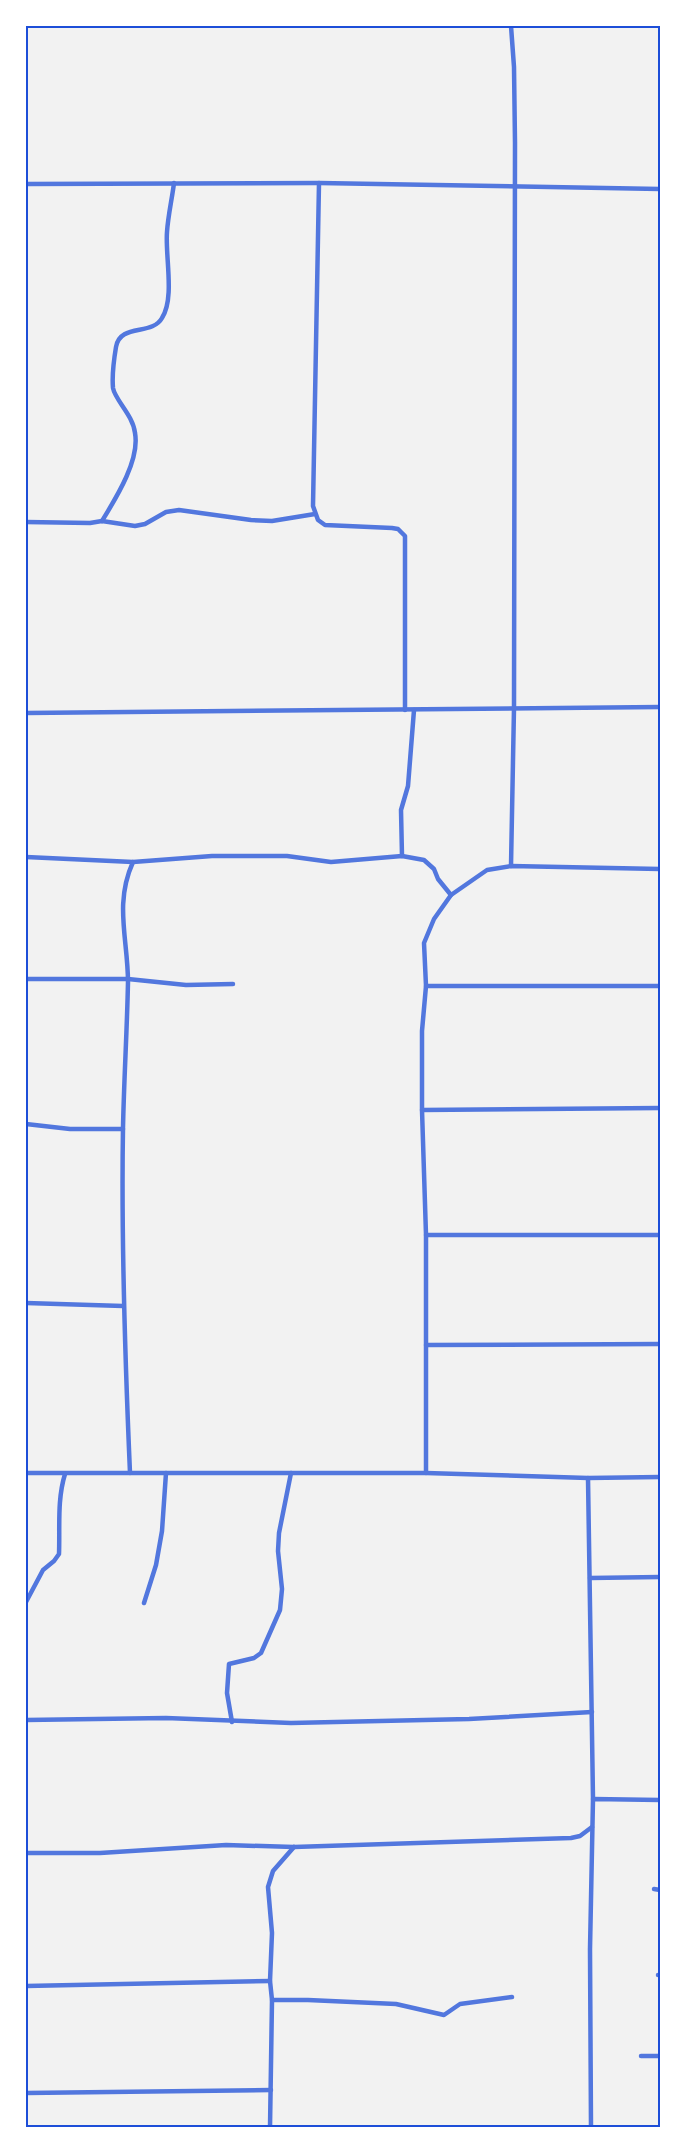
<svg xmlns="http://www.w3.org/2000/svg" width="686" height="2153" viewBox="0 0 686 2153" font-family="'DejaVu Sans',sans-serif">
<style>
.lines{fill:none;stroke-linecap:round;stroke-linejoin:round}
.minor{stroke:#5277de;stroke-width:4.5}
.neatline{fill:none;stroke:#1d4ed8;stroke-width:2}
</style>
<rect width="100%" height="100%" fill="#f2f2f2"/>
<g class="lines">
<g class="minor">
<polyline points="511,26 514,67 515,143 514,708 511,866"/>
<polyline points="319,183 313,506 318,520 325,525 392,528 398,529 405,536 405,710"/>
<polyline points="26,184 319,183 660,189"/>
<path d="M102 521C116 498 140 460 135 433 133 415 115 400 113 388 112 377 114 359 116 347 120 323 152 336 162 318 175 298 165 256 167 232 168 216 172 199 174 183"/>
<polyline points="26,522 90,523 102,521 135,526 145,524 166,512 179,510 251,520 272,521 315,514"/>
<polyline points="26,713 660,707"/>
<polyline points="402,856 401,810 408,786 414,710"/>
<polyline points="26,857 133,862 212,856 287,856 331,862 402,856 424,860 434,869 438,879 451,895"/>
<polyline points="26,979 128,979 186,985 233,984"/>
<polyline points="426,986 660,986"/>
<polyline points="422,1110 660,1108"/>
<polyline points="26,1124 70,1129 123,1129"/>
<polyline points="426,1235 660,1235"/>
<polyline points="26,1303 123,1306"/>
<polyline points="426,1345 660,1344"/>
<polyline points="26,1473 426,1473 588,1478 660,1477"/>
<path d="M130 1473C125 1358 121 1243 123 1128 124 1079 127 1031 128 982 128 939 114 904 133 862"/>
<polyline points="426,1473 426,1235 422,1110 422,1031 426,986 424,943 434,919 451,895 487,870 511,866 660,869"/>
<polyline points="588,1478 593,1799"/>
<polyline points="590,1578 660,1577"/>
<path d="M26 1602 43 1570 54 1561 59 1554C60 1527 57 1500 65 1474"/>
<polyline points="144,1603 156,1565 162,1531 166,1473"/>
<polyline points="26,1720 166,1718 291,1723 469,1719 592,1712"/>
<polyline points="232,1722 227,1693 229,1664 254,1658 261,1653 280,1610 282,1589 278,1551 279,1533 291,1473"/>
<polyline points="26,1853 100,1853 226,1845 294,1847 571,1838 580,1836 592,1827"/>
<polyline points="654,1889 660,1890"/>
<polyline points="658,1975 660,1975"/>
<polyline points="26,1986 270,1981"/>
<polyline points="272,2000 308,2000 396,2004 444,2015 460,2004 512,1997"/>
<polyline points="641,2056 660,2056"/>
<polyline points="26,2093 271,2090"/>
<polyline points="270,2128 272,2000 270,1981 272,1933 268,1887 273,1871 294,1847"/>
<polyline points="591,2128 590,1949 593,1799 660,1800"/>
</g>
</g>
<rect width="686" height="2153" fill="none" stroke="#ffffff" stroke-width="54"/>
<rect x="27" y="27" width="632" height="2099" class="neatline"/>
</svg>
